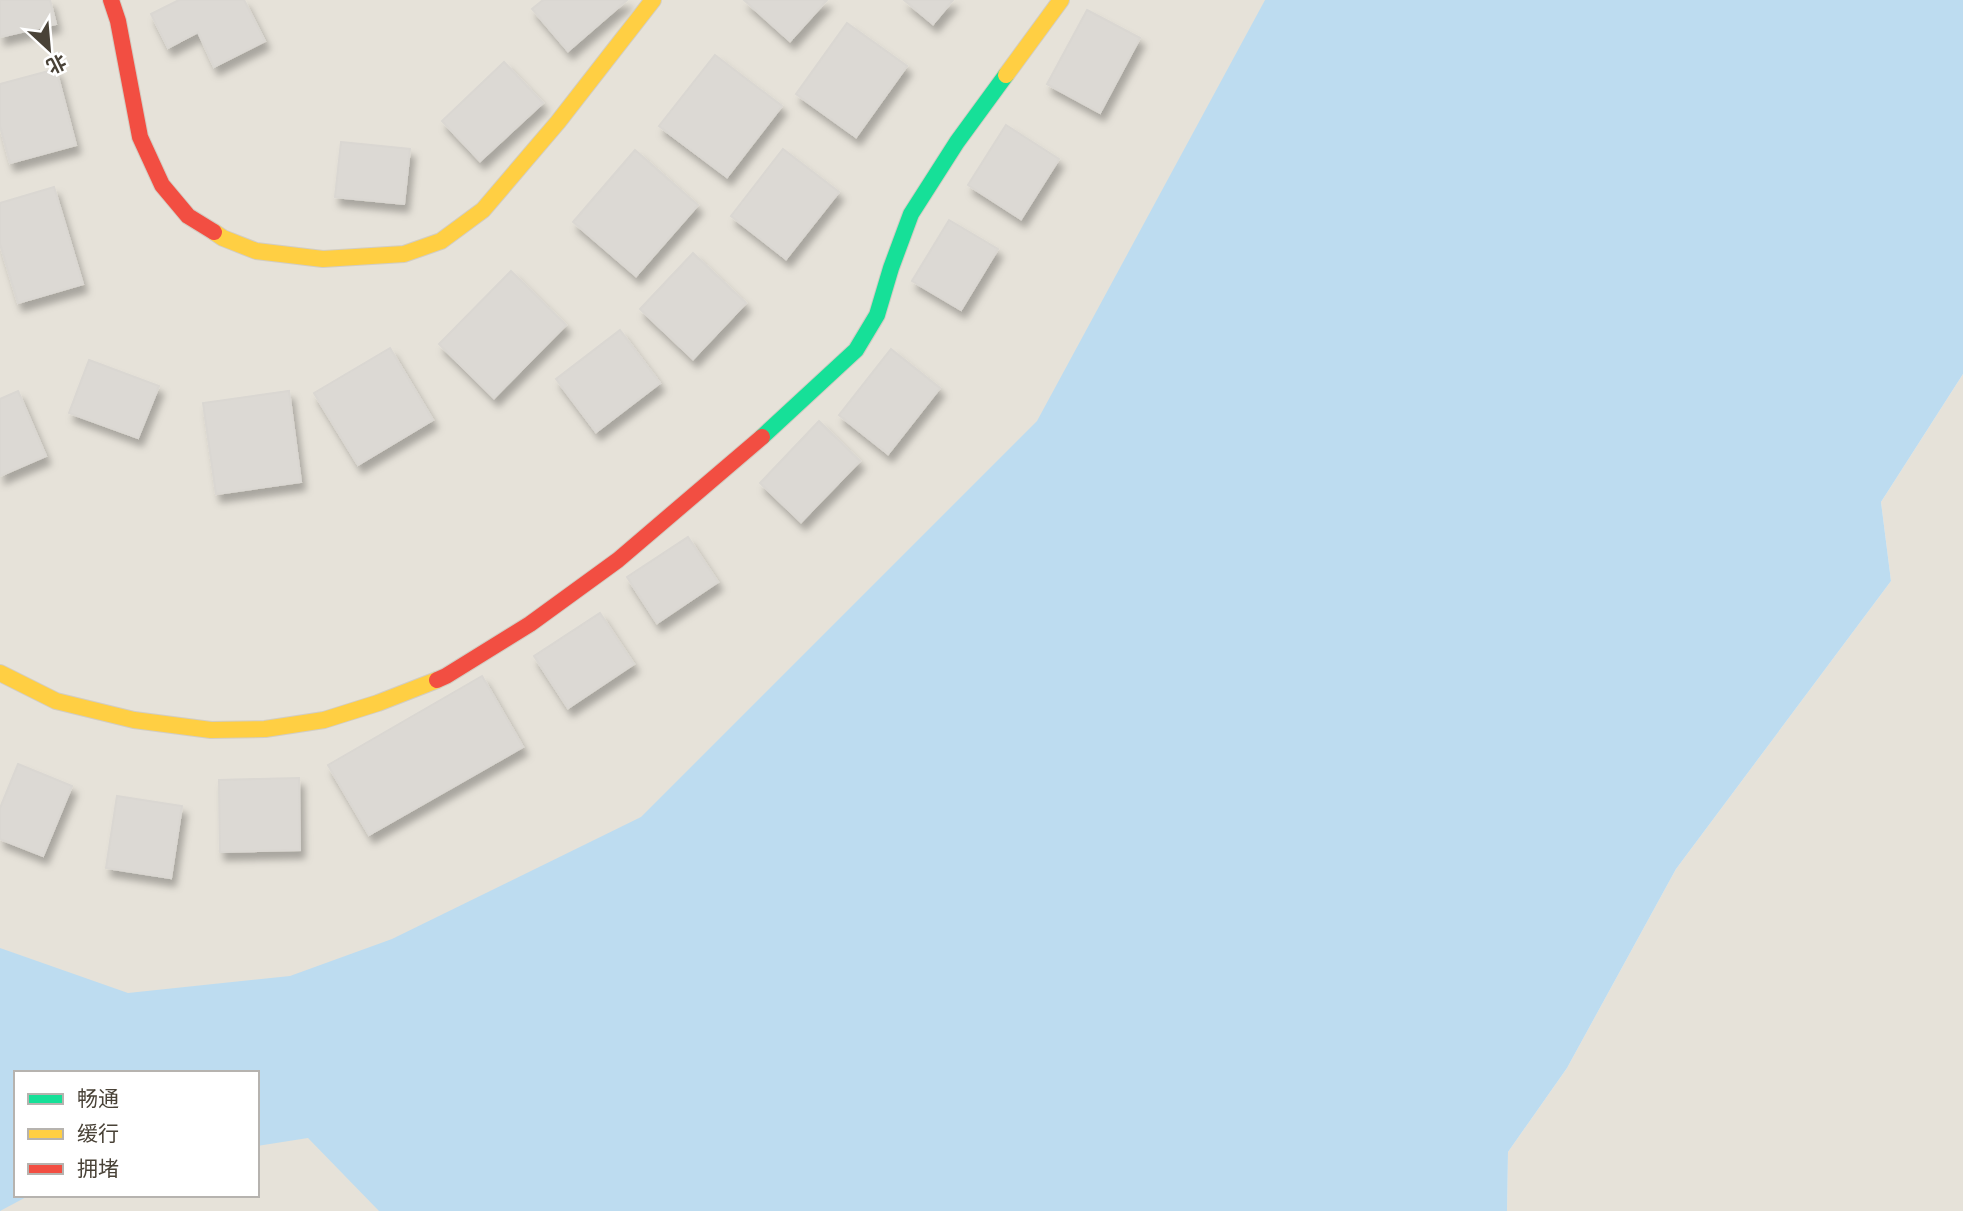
<svg xmlns="http://www.w3.org/2000/svg" width="1963" height="1211" viewBox="0 0 1963 1211" font-family="Helvetica,'Noto Sans SC',sans-serif">
<style>
.residential{fill:#e6e2d9;fill-rule:evenodd}
.water{fill:#bddcf0}
.building{fill:#dcd9d4;stroke:#dad7d2;stroke-width:2;filter:url(#shadow)}
.lines{fill:none;stroke-linecap:round;stroke-linejoin:round}
.fast-casing{stroke:#d2cdc3;stroke-width:18}
.slow-casing{stroke:#d2cdc3;stroke-width:18}
.jam-casing{stroke:#d2cdc3;stroke-width:18}
.fast{stroke:#16e098;stroke-width:16}
.slow{stroke:#ffcf43;stroke-width:16}
.jam{stroke:#f24e42;stroke-width:16}
</style>
<defs>
<filter id="shadow"><feDropShadow dx="4.5" dy="8" stdDeviation="3.5" flood-color="#0004"/></filter>
</defs>
<rect width="100%" height="100%" fill="#f2f0ec"/>
<g class="residential">
<path d="M0 0H1480L553 1211H0ZM16 1073H257V1195H16Z"/>
<polygon points="1963,374 1963,1211 1507,1211 1508,1152 1567,1068 1676,869 1891,581 1881,502"/>
</g>
<polygon class="water" points="1265,0 1963,0 1963,374 1881,502 1891,581 1676,869 1567,1068 1508,1152 1507,1211 379,1211 308,1138 257,1146 257,1073 16,1073 16,1195 30,1195 0,1211 0,948 128,993 290,976 392,939 641,817 1037,421"/>
<g class="building">
<polygon points="0,0 50,0 56,24 0,37"/>
<polygon points="179,0 244,0 265,41 214,67 198,32 168,48 151,14"/>
<polygon points="543,0 627,0 568,51 532,9"/>
<polygon points="744,0 827,0 790,41"/>
<polygon points="904,0 953,0 933,24"/>
<polygon points="1087,10 1140,38 1100,113 1047,84"/>
<polygon points="847,23 907,66 856,137 796,94"/>
<polygon points="715,55 782,106 727,177 659,126"/>
<polygon points="504,62 543,103 480,161 442,121"/>
<polygon points="56,69 76,145 10,163 0,126 0,84"/>
<polygon points="1006,125 1059,159 1021,219 968,185"/>
<polygon points="341,142 410,149 404,204 335,197"/>
<polygon points="783,149 839,192 786,259 731,216"/>
<polygon points="635,150 698,205 636,276 573,222"/>
<polygon points="54,187 83,284 18,303 0,244 0,203"/>
<polygon points="949,220 998,249 961,310 912,281"/>
<polygon points="693,253 746,303 693,359 640,309"/>
<polygon points="511,271 566,325 494,398 439,344"/>
<polygon points="620,330 660,383 596,432 556,379"/>
<polygon points="390,348 433,420 358,465 314,393"/>
<polygon points="891,349 940,388 888,454 839,415"/>
<polygon points="89,360 159,386 138,438 69,413"/>
<polygon points="18,391 46,456 0,476 0,399"/>
<polygon points="289,391 301,482 216,494 203,403"/>
<polygon points="819,421 860,461 801,522 760,483"/>
<polygon points="688,537 718,582 657,623 627,577"/>
<polygon points="600,613 634,664 568,708 534,656"/>
<polygon points="482,676 523,747 369,835 328,765"/>
<polygon points="18,764 72,786 43,856 0,839 0,808"/>
<polygon points="299,778 300,850 220,852 219,780"/>
<polygon points="117,796 182,806 171,878 106,868"/>
</g>
<g class="lines">
<g class="fast-casing">
<polyline id="fast" points="762,437 856,350 877,315 891,268 911,214 957,142 1006,75"/>
</g>
<g class="slow-casing">
<g id="slow">
<polyline points="1006,75 1061,0"/>
<polyline points="214,232 223,238 256,251 323,259 404,254 441,241 483,210 558,122 653,0"/>
<polyline points="0,673 56,701 134,720 211,730 265,729 324,720 378,703 437,680"/>
</g>
</g>
<g class="jam-casing">
<g id="jam">
<polyline points="111,0 118,21 140,137 162,185 188,216 214,232"/>
<polyline points="437,680 446,676 530,624 618,560 762,437"/>
</g>
</g>
<use href="#fast" class="fast"/>
<use href="#slow" class="slow"/>
<use href="#jam" class="jam"/>
</g>
<rect x="14" y="1071" width="245" height="126" fill="#ffffff" stroke="#b6b3af" stroke-width="2"/>
<rect x="28" y="1094" width="35" height="10" fill="#16e098" stroke="#b6b3af" stroke-width="2"/>
<text x="77" y="1106" font-size="21" fill="#494237">畅通</text>
<rect x="28" y="1129" width="35" height="10" fill="#ffcf43" stroke="#b6b3af" stroke-width="2"/>
<text x="77" y="1141" font-size="21" fill="#494237">缓行</text>
<rect x="28" y="1164" width="35" height="10" fill="#f24e42" stroke="#b6b3af" stroke-width="2"/>
<text x="77" y="1176" font-size="21" fill="#494237">拥堵</text>
<g transform="translate(49 49) rotate(154)" stroke="#ffffff" stroke-width="5" paint-order="stroke">
<path d="M0-5L12 26L0 18L-12 26Z" fill="#494237"/>
<text y="-10" font-size="19" font-weight="bold" text-anchor="middle" fill="#494237">北</text>
</g>
</svg>
